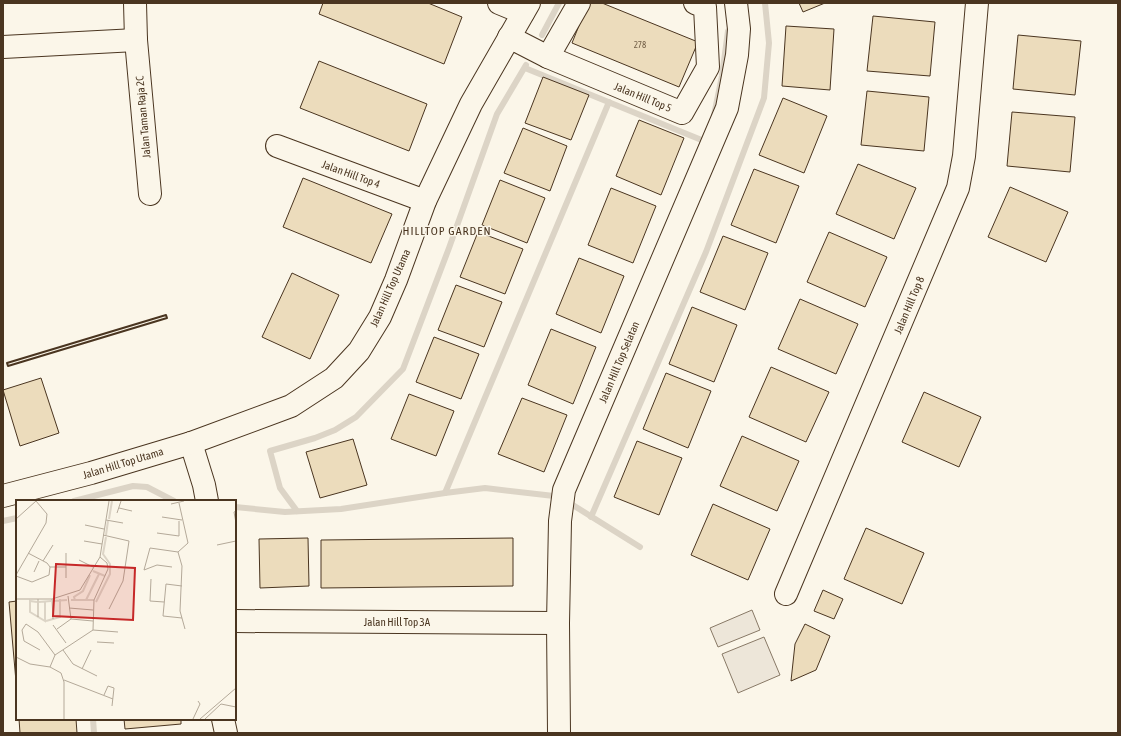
<svg xmlns="http://www.w3.org/2000/svg" width="1121" height="736" viewBox="0 0 1121 736" font-family="'Asap Condensed',sans-serif">
<style>
.green{fill:#ede6d9;stroke:#887966}
.lines{fill:none;stroke-linecap:round;stroke-linejoin:round}
.stream{stroke:#dcd4c6;stroke-width:6}
.building{fill:#ecdcbc;stroke:#4a3520}
.minor-casing{stroke:#4a3520;stroke-width:24}
.minor{stroke:#fbf6e9;stroke-width:22}
.wall{stroke:#4a3520;stroke-width:2}
.labels{text-anchor:middle;dominant-baseline:central;stroke-width:3;stroke-linejoin:round;paint-order:stroke}
.number-label{font-size:9px;fill:#725f47}
.street-label{font-size:11px;fill:#4a3520;stroke:#fbf6e9}
.neighbourhood-label{font-size:12px;letter-spacing:1px;fill:#4a3520;stroke:#fbf6e9}
.inset-river{fill:none;stroke:#dcd4c6;stroke-width:2}
.inset-road{fill:none;stroke:#b4a999;stroke-width:1}
.view{fill:#c62828;fill-opacity:0.15;stroke:#c62828;stroke-width:2}
.inset-edge{fill:none;stroke:#4a3520;stroke-width:2}
</style>
<rect width="100%" height="100%" fill="#fbf6e9"/>
<g class="green">
<polygon points="752,610 760,630 718,647 710,628"/>
<polygon points="764,637 780,675 738,693 722,654"/>
</g>
<g class="lines">
<g class="stream">
<polyline points="542,35 559,3"/>
<polyline points="525,68 704,141 701,146"/>
<polyline points="714,115 722,76 728,31"/>
<polyline points="445,493 609,102"/>
<polyline points="74,501 133,486 147,487 174,501"/>
<polyline points="568,502 640,547"/>
<polyline points="235,507 285,512 341,509 445,493 485,488 554,496 556,492"/>
<polyline points="297,511 280,488 270,451 315,438 335,430 356,417 403,369 449,248 497,114 526,65"/>
<polyline points="591,517 706,252 764,98 769,43 765,3"/>
<polyline points="3,521 17,518"/>
<polyline points="93,719 94,733"/>
</g>
</g>
<g class="building">
<polygon points="323,3 428,3 462,17 444,64 319,14"/>
<polygon points="588,3 602,3 698,42 679,87 572,43"/>
<polygon points="799,3 825,3 803,12"/>
<polygon points="873,16 935,22 930,76 867,71"/>
<polygon points="786,26 834,29 830,90 782,86"/>
<polygon points="1018,35 1081,41 1075,95 1013,89"/>
<polygon points="319,61 427,104 409,151 300,108"/>
<polygon points="543,77 589,95 571,140 525,123"/>
<polygon points="867,91 929,97 924,151 861,145"/>
<polygon points="783,98 827,116 804,173 759,155"/>
<polygon points="1012,112 1075,117 1070,172 1007,166"/>
<polygon points="639,120 684,138 661,195 616,176"/>
<polygon points="523,128 567,146 550,191 504,173"/>
<polygon points="858,164 916,188 894,239 836,214"/>
<polygon points="754,169 799,186 776,243 731,225"/>
<polygon points="303,178 392,214 371,263 283,227"/>
<polygon points="500,180 545,198 527,243 482,225"/>
<polygon points="1010,187 1068,212 1046,262 988,237"/>
<polygon points="611,188 656,206 633,263 588,245"/>
<polygon points="478,232 523,249 505,294 460,277"/>
<polygon points="829,232 887,257 865,307 807,282"/>
<polygon points="723,236 768,253 745,310 700,292"/>
<polygon points="579,258 624,276 601,333 556,314"/>
<polygon points="292,273 339,295 310,359 262,337"/>
<polygon points="456,285 502,302 484,347 438,330"/>
<polygon points="800,299 858,324 836,374 778,349"/>
<polygon points="692,307 737,325 714,382 669,364"/>
<polygon points="551,329 596,347 573,404 528,385"/>
<polygon points="434,337 479,354 461,399 416,382"/>
<polygon points="771,367 829,392 806,442 749,417"/>
<polygon points="666,373 711,391 688,448 643,429"/>
<polygon points="41,378 59,433 20,446 3,390"/>
<polygon points="924,392 981,417 959,467 902,442"/>
<polygon points="409,394 454,411 436,456 391,439"/>
<polygon points="522,398 567,415 544,472 498,454"/>
<polygon points="742,436 799,461 777,511 720,486"/>
<polygon points="353,439 367,485 320,498 306,452"/>
<polygon points="637,441 682,458 659,515 614,497"/>
<polygon points="713,504 770,529 748,580 691,555"/>
<polygon points="866,528 924,553 902,604 844,579"/>
<polygon points="308,538 309,586 260,588 259,539"/>
<polygon points="513,538 513,586 321,588 321,540"/>
<polygon points="823,590 843,599 834,619 814,611"/>
<polygon points="17,601 17,693 9,602"/>
<polygon points="805,624 830,636 816,670 791,681 795,644"/>
<polygon points="19,719 76,719 77,733 20,733"/>
<polygon points="124,719 181,719 181,724 125,729"/>
</g>
<g class="lines">
<g class="minor-casing">
<g id="minor">
<polyline points="135,3 136,40 150,194"/>
<polyline points="499,3 523,13"/>
<polyline points="579,3 548,57 682,113 708,67 705,7 695,3"/>
<polyline points="509,37 548,57"/>
<polyline points="3,47 136,40"/>
<polyline points="277,146 425,201"/>
<polyline points="191,443 204,485 207,501"/>
<polyline points="3,496 91,473 191,443 291,406 334,378 359,351 380,317 396,280 425,201 471,104 529,3"/>
<polyline points="786,594 958,188 964,156 977,3"/>
<polyline points="235,621 558,623"/>
<polyline points="223,719 226,733"/>
<polyline points="559,733 558,623 560,521 564,490 727,108 737,55 739,29 736,3"/>
</g>
</g>
<use href="#minor" class="minor"/>
<polygon class="wall" points="166,315 167,318 8,366 7,363"/>
</g>
<g class="labels">
<g class="number-label">
<text x="640" y="45">278</text>
</g>
<g class="street-label">
<text transform="translate(643 97) rotate(22)">Jalan Hill Top 5</text>
<text transform="translate(143 117) rotate(-95)">Jalan Taman Raja 2C</text>
<text transform="translate(351 174) rotate(20)">Jalan Hill Top 4</text>
<text transform="translate(390 288) rotate(-66)">Jalan Hill Top Utama</text>
<text transform="translate(909 305) rotate(-67)">Jalan Hill Top 8</text>
<text transform="translate(619 362) rotate(-67)">Jalan Hill Top Selatan</text>
<text transform="translate(123 463) rotate(-17)">Jalan Hill Top Utama</text>
<text x="397" y="622">Jalan Hill Top 3A</text>
</g>
<g class="neighbourhood-label">
<text x="447" y="231">HILLTOP GARDEN</text>
</g>
</g>
<g transform="translate(16 500)">
<rect width="220" height="220" fill="#fbf6e9"/>
<path class="inset-river" d="M93 19 96 1M90 35 92 21M77 71 89 76M55 100H78M59 100 58 97 67 91 74 75M70 100 83 74M37 101 51 100M21 102 14 101V112L29 121V101M23 102 35 101M80 102 94 74V64L87 54 90 37M30 121 44 117V99"/>
<path class="inset-road" d="M155 4 168 1M103 8 116 11M220 11 218 12 220 23M101 13 105 1M146 17 166 20M0 19 20 1M90 20 107 23M69 25 88 29M141 33 163 36V21M87 35 113 41 107 81 93 109M68 41 86 44M201 45 220 41M162 52 166 66 164 111 169 129M50 53V78M63 60 77 67M27 61 37 45M34 67H50M156 67 141 65 128 70 134 48 162 52 172 43 163 3M18 72 23 61M0 75 30 23 31 14 20 1M0 76 16 82 33 75 34 67 31 63 12 53M135 79 134 101 148 102M166 86 150 84 147 116 166 118M0 99H36L64 90 84 57 93 1M22 99V117M36 99 37 119M53 108 77 110M55 119 77 121M37 125 50 143M41 129 55 119 52 96M77 130 102 132M81 142 98 143M24 150 8 141 6 130 10 124 22 132 39 155M47 150 57 164 81 176M0 157 14 164 34 167 45 173 48 182V219M34 167 39 155 77 130 78 100 92 69 91 63 84 57M66 169 75 150M48 180 97 199M88 195 92 186 98 188 96 206M177 219 184 204 182 201M184 219 220 188M189 219 205 204 220 207"/>
<path class="view" d="M40 64 119 68 117 120 37 116Z"/>
<rect width="220" height="220" class="inset-edge"/>
</g>
<rect width="1121" height="736" fill="none" stroke="#4a3520" stroke-width="8"/>
</svg>
